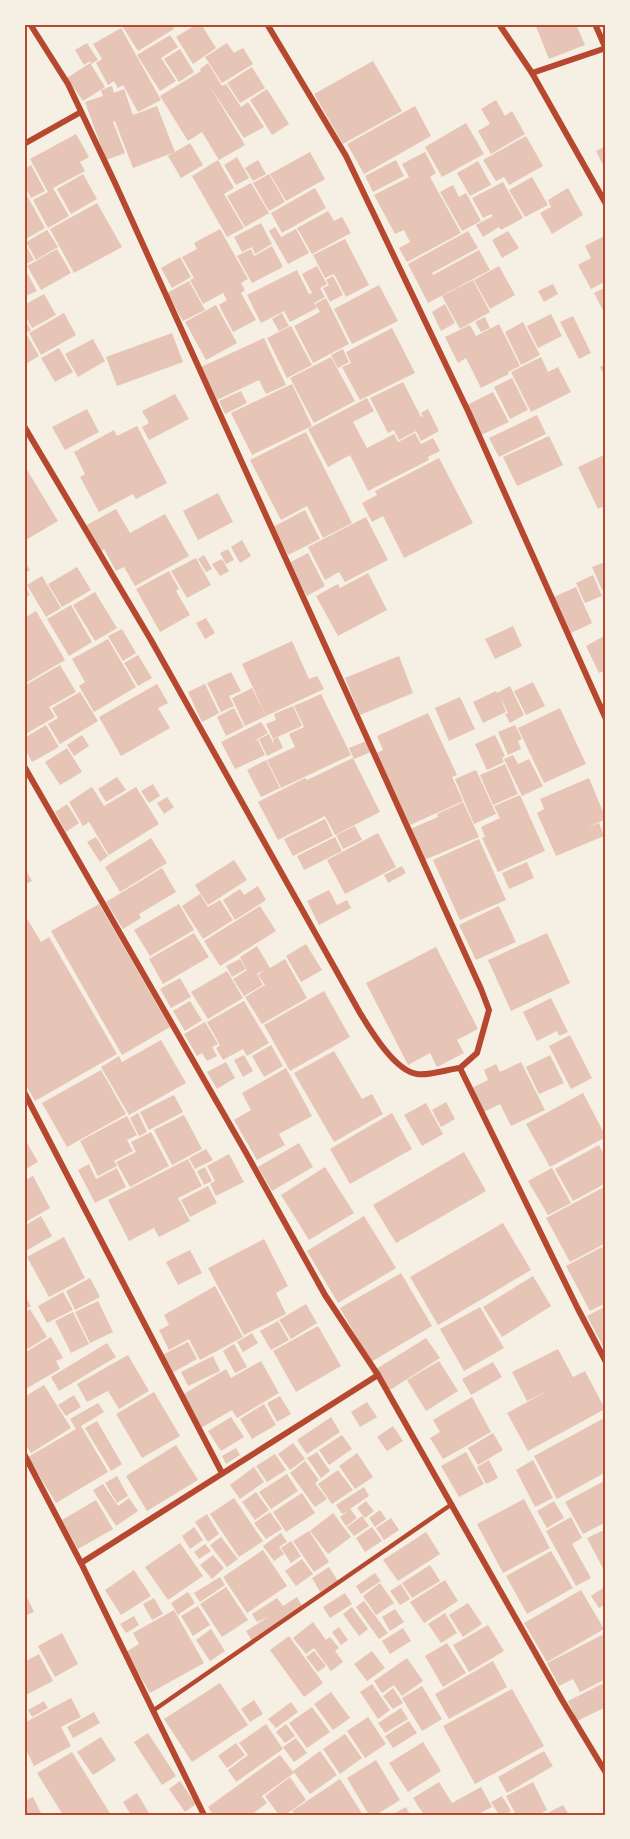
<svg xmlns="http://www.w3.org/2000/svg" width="630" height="1839" viewBox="0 0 630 1839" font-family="'IBM Plex Sans',sans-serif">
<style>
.building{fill:#e6c5b7}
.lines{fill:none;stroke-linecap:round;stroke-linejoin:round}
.service{stroke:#b5482f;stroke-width:4.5}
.minor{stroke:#b5482f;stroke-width:6}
.neatline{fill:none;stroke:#b5482f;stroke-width:2}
</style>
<rect width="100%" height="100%" fill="#f6efe4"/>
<g class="building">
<polygon points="121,24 171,24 174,29 138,51"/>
<polygon points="197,24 201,24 216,48 193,64 176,37"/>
<polygon points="535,24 576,24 585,45 549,59"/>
<polygon points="121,28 161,100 138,112 123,85 118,88 114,81 108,85 96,63 102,59 93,44"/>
<polygon points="170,35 178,47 161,58 176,81 160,91 137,55"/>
<polygon points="87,43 98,60 91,64 90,61 84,65 75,50"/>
<polygon points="227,43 234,53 243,48 253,64 222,83 205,57"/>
<polygon points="180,49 194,72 179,82 164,59"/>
<polygon points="373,61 402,111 343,144 314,94"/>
<polygon points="90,63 105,87 83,101 67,78"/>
<polygon points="208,63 222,86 226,84 241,107 248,102 264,127 244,138 209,85 245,145 219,160 202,132 188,141 160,96 201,71 200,69"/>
<polygon points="252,67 265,88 240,103 227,83"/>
<polygon points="112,86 114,93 124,89 133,115 157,106 175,152 133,168 115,121 113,122 125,153 106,160 85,102 103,96 101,90"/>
<polygon points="267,89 289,124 272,135 250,100"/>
<polygon points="496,100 505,116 512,111 525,134 491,154 478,131 490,124 481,109"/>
<polygon points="415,106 431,136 364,174 347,144"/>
<polygon points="466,123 484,154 442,177 425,147"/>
<polygon points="76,134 89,157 80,162 85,171 53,188 69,216 48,228 33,200 48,192 30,159"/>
<polygon points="526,136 543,166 509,185 504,177 496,181 483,160"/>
<polygon points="190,143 203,165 181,178 168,156"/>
<polygon points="606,146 606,171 596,151"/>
<polygon points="310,152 325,179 286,201 270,174"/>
<polygon points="425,152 436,173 430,177 461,233 407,262 399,248 410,242 404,230 395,234 374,195 409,177 402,164"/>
<polygon points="237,157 249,178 236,185 224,165"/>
<polygon points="218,160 234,188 224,194 244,228 227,237 192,176"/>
<polygon points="258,160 266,174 253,181 245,168"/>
<polygon points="396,160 404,176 373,192 365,176"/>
<polygon points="478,161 491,185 470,196 457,173"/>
<polygon points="31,165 45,191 31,198 24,185 24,169"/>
<polygon points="83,174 97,199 71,214 57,189"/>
<polygon points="269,174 285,202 269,211 253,183"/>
<polygon points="532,177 548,205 525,217 509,190"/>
<polygon points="503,182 523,218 501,230 499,227 483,237 476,225 493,216 491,214 483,218 472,198"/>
<polygon points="251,183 269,213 245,227 227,196"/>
<polygon points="453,185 459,197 466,193 481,221 462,231 440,192"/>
<polygon points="315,188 326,208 282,233 271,213"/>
<polygon points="568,188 583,215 552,234 540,213 551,207 548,200"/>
<polygon points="24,190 45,228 24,240"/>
<polygon points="97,203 122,247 74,273 50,229"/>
<polygon points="328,211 334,221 342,217 351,233 312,254 297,228"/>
<polygon points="261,223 272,244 255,254 252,247 242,252 234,237"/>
<polygon points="275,227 281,237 296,229 309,253 288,264 269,231"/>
<polygon points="220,229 248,279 241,283 245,290 241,293 256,320 233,332 219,305 234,296 227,300 223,293 203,304 190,280 194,278 182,257 197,249 194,243"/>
<polygon points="47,230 58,247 36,260 26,242"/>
<polygon points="468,231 478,248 432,273 433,275 479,250 490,270 428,303 408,264"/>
<polygon points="508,231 519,248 502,258 492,240"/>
<polygon points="606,235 606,281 591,289 578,265 591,258 585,246"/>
<polygon points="345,239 369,285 346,297 334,274 325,278 313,255"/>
<polygon points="24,242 34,260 24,265"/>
<polygon points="272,246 283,267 252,283 237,256 251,249 254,256"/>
<polygon points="57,249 71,273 41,290 27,266"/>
<polygon points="180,257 191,277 172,288 161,268"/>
<polygon points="317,266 327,284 320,288 325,297 314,303 317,308 290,322 284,311 261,323 247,295 297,270 309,294 312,293 302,274"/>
<polygon points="499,266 515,295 490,309 474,280"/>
<polygon points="24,267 37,291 24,297"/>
<polygon points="333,276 343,295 330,302 323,288 329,285 326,280"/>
<polygon points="473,280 490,312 460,329 442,296"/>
<polygon points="189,281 205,310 183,321 167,293"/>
<polygon points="553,284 558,294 544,302 538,291"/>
<polygon points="379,285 398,321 352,344 334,309"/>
<polygon points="606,287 606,316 594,293"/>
<polygon points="44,294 56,315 32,328 24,314 24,305"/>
<polygon points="326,298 349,344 313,363 294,326 320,312 315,304"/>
<polygon points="445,304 455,323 441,331 432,312"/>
<polygon points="216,305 237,343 206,360 185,322"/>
<polygon points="64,313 76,335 41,355 29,333"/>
<polygon points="282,313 289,326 279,331 272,319"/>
<polygon points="551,314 562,336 538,348 527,326"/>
<polygon points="573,316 591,353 579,359 560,322"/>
<polygon points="485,317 490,328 481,332 475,322"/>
<polygon points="24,318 31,330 26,333 39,356 24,365"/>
<polygon points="523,322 540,355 521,365 505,332"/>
<polygon points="499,324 520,366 508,372 509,374 481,388 466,358 458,363 445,337 470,325 476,336"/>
<polygon points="291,326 312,365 287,378 267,338"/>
<polygon points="392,328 415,373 360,400 342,367 351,363 346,352"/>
<polygon points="172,333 183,362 117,386 106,357"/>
<polygon points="264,338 286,385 266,394 259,380 217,400 201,367"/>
<polygon points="93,339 105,361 78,377 65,354"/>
<polygon points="59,348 73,372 55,382 41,358"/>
<polygon points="343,349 349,362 338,368 331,355"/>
<polygon points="331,357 355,401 314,423 290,378"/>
<polygon points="541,357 548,372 558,367 571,392 531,412 511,372"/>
<polygon points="606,364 606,379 600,367"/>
<polygon points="512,378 528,410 510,419 494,387"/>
<polygon points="403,382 421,417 423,416 421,413 428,409 439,431 421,441 416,431 399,440 394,430 388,433 370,398"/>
<polygon points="292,384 312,426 252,455 231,413"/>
<polygon points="241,391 247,403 225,414 219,401"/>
<polygon points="493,392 509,422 481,435 467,405"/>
<polygon points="175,394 189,419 149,440 142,427 149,423 142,411"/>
<polygon points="367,398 374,411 353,422 367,448 394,434 398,442 415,433 421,444 433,438 440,451 428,457 429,460 368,491 350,455 328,467 308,429"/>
<polygon points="87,409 99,432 65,450 52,427"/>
<polygon points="537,415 546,434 499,457 489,438"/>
<polygon points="137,426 167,483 136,499 133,494 99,512 80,477 85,474 74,452 114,430 117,436"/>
<polygon points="306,432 352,523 323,538 307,506 281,520 250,460"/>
<polygon points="549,436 563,465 517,486 503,457"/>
<polygon points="604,455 606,459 606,505 598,509 578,467"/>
<polygon points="439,458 473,523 404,558 383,516 372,522 362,503 377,495 375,491"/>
<polygon points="24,465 58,521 24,541"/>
<polygon points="218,493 233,522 198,540 183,511"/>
<polygon points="116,509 130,533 165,514 189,556 135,586 124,567 116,571 104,549 100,552 85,526"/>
<polygon points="305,510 320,539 288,555 273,527"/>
<polygon points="366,517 388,560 345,582 339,572 325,580 308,547"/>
<polygon points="242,540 251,556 240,563 231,547"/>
<polygon points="228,549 234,560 226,564 220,553"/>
<polygon points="308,553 325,586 307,596 289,563"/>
<polygon points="204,555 212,569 206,572 198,559"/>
<polygon points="196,558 211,585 187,598 171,571"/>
<polygon points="222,559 229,571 220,576 212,564"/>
<polygon points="24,560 30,570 24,574"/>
<polygon points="605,562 606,589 602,590 592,567"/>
<polygon points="77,567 91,590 62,607 48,584"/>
<polygon points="169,571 179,589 176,591 190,615 160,632 136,589"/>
<polygon points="368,573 387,610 338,636 316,596 338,584 340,588"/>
<polygon points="593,575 602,596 585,603 576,583"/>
<polygon points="42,576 61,608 46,617 27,585"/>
<polygon points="24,585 30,595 24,598"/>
<polygon points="576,587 592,623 571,633 554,597"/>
<polygon points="95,592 117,628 95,641 73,605"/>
<polygon points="71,605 92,642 69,656 47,619"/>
<polygon points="36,611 65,660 24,684 24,618"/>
<polygon points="206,618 215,633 205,639 196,623"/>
<polygon points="513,626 522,646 495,659 485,639"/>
<polygon points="122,629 136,653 123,661 108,636"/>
<polygon points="606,635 606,670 599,673 586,646"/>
<polygon points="108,639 136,687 94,712 79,686 85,682 72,659"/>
<polygon points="292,641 309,679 317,676 324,689 266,716 242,664"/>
<polygon points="138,655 152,678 138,686 124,663"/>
<polygon points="399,656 413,693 360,715 345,678"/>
<polygon points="60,665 76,692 49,707 55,717 24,735 24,686"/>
<polygon points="231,672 241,691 229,696 234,706 221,712 207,683"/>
<polygon points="533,682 545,706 526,715 514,691"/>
<polygon points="157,684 168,703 158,708 170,728 121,756 99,717"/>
<polygon points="205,684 219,713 202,722 188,692"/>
<polygon points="510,686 524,715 510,723 505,714 508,713 500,696 506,712 483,723 473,702 496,691 497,693"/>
<polygon points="252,688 266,716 245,726 232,698"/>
<polygon points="80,692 98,721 60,744 48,724 58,718 52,708"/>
<polygon points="321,694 351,755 281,788 267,760 295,747 289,734 304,727 294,706"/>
<polygon points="460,697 475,729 449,741 435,708"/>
<polygon points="293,706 302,726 273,739 266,724 276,720 274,714"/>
<polygon points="234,708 244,727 226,736 217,717"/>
<polygon points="560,708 586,764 544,783 518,728"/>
<polygon points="428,713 457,775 452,777 463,801 410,825 377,753 383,750 377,736"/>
<polygon points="261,722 268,733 254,741 258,740 265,755 235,769 221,742"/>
<polygon points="46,725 59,747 32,762 24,748 24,738"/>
<polygon points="515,725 522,739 518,741 521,749 508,755 498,732"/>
<polygon points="269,734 274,745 273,740 278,737 283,748 267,756 259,739"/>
<polygon points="82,735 89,746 74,756 67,745"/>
<polygon points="495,735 505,756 502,758 504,762 487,770 475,744"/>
<polygon points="366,741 371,752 354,759 349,748"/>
<polygon points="67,748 82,772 60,785 45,762"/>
<polygon points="513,755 518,764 529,759 543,786 522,796 504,759"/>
<polygon points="353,758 380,812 335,835 325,816 278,840 258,802 305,778 307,780"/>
<polygon points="266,760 280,788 261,797 247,770"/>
<polygon points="505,764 518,794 493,805 480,775"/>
<polygon points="476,770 496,814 474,824 455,779"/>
<polygon points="117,777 126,790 106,802 98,789"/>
<polygon points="589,778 606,819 586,828 599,823 604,836 556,856 537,813 544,809 540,799"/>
<polygon points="153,784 160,796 149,803 141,791"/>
<polygon points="92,787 104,806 136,787 159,824 109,855 89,822 83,826 69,802"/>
<polygon points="520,795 545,851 498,872 482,838 485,837 481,827 500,818 494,806"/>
<polygon points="167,797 174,807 164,814 157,803"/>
<polygon points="463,802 479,837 422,861 408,830 438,817 437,814"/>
<polygon points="67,804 79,823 66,832 55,812"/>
<polygon points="325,819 333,836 293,856 284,839"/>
<polygon points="355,826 362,840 343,849 336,835"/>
<polygon points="378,833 396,867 345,894 327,860"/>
<polygon points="96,837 108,856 100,862 87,842"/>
<polygon points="335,837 342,851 304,870 297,856"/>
<polygon points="151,838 167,863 120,892 105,867"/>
<polygon points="479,839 506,900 460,920 433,860"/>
<polygon points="234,860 247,880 208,905 195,885"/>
<polygon points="527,862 534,878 509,889 502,873"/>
<polygon points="402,866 406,873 388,883 384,875"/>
<polygon points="24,867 32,881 24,885"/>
<polygon points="162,868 176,892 139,914 141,918 123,929 106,902"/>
<polygon points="258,886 266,900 235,920 223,900 240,889 244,895"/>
<polygon points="329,890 337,905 347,900 351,908 319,925 307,901"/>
<polygon points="200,894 208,907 220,900 233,920 203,939 182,906"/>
<polygon points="99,904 170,1027 122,1055 51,931"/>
<polygon points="179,904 194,930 150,956 134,930"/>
<polygon points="260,906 276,931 220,966 204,941"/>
<polygon points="499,906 516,942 476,960 459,925"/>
<polygon points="28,920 41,942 49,937 117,1054 35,1101 24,1082 24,922"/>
<polygon points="194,933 209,957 163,984 149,959"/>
<polygon points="547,933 570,983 511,1011 488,960"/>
<polygon points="306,944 322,970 301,982 286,956"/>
<polygon points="257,946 270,968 285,959 307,998 262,1024 245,997 265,985 258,975 265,970 257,974 263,985 244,996 233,979 247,970 240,957"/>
<polygon points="436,947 478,1029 457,1040 464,1053 437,1067 430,1053 408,1065 366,983"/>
<polygon points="240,959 246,969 232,977 226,966"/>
<polygon points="227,971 243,998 208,1019 191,992"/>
<polygon points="180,978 191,997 171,1008 160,989"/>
<polygon points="324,991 350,1037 290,1071 264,1025"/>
<polygon points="551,998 568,1032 559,1036 557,1031 537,1041 523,1012"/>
<polygon points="190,1001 202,1020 185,1031 173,1011"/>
<polygon points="244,1001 269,1043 247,1056 243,1049 223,1060 216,1048 220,1045 207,1022"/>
<polygon points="205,1022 218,1044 212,1047 217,1056 207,1061 202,1053 197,1056 184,1034"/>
<polygon points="570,1035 592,1078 571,1089 549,1046"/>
<polygon points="161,1040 186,1083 129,1115 101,1067 119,1056 122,1062"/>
<polygon points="271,1045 283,1066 264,1077 252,1056"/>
<polygon points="334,1051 362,1099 372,1094 383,1114 334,1142 294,1073"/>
<polygon points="244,1055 253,1071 243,1077 234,1060"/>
<polygon points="550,1055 564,1083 539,1094 526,1067"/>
<polygon points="226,1062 235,1078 217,1089 207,1072"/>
<polygon points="521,1062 545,1110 511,1126 500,1104 482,1113 470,1089 488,1080 484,1070 496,1064 500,1072"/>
<polygon points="286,1068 312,1116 279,1134 285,1145 257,1160 234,1120 251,1110 242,1093"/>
<polygon points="101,1070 126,1114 67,1147 42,1103"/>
<polygon points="583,1093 606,1137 550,1167 526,1124"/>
<polygon points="174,1095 183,1112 149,1130 140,1112"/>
<polygon points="446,1102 455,1119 441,1127 432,1110"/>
<polygon points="426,1103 443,1134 422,1146 404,1115"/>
<polygon points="138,1113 147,1132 139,1136 130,1118"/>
<polygon points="392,1113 412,1149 350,1184 330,1149"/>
<polygon points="184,1115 202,1149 172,1165 154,1130"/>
<polygon points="127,1116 137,1135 127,1140 133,1151 114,1161 117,1166 98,1176 80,1141"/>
<polygon points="151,1132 169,1166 130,1187 116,1162 136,1152 131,1142"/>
<polygon points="26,1141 38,1162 24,1170 24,1142"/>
<polygon points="299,1143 313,1167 272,1191 258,1167"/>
<polygon points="599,1145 606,1158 606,1183 573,1201 555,1169"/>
<polygon points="206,1149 213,1160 195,1169 189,1158"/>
<polygon points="464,1152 486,1191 396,1243 373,1205"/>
<polygon points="229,1154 244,1182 216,1196 210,1184 215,1181 207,1166"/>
<polygon points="188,1159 202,1186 178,1198 190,1221 159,1237 154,1228 129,1241 108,1200"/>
<polygon points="89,1164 96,1179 117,1168 126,1187 95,1203 78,1170"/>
<polygon points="205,1167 212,1181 204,1185 197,1171"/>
<polygon points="325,1167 354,1213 309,1240 281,1195"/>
<polygon points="552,1168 571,1203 548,1215 528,1181"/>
<polygon points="33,1176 50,1208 24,1223 24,1181"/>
<polygon points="208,1186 217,1203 190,1217 181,1200"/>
<polygon points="606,1186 606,1248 604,1244 570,1262 546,1218"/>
<polygon points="41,1216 52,1236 24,1252 24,1226"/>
<polygon points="364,1216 396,1268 338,1303 307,1251"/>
<polygon points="503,1223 531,1270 438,1325 410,1277"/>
<polygon points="64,1237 85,1278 49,1297 27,1257"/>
<polygon points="264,1239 288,1286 276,1293 286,1314 244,1335 208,1268"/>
<polygon points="602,1247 604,1251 606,1249 606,1303 590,1311 566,1266"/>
<polygon points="190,1250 202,1273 178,1285 166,1262"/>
<polygon points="401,1273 432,1326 371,1362 340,1308"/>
<polygon points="533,1276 551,1306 502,1337 483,1307"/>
<polygon points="90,1278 100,1297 75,1310 66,1291"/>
<polygon points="215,1286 243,1337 200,1360 189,1339 169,1350 159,1330 169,1325 164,1315"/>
<polygon points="63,1292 73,1310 47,1323 38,1306"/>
<polygon points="24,1294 31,1306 24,1310"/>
<polygon points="98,1301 113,1332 90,1343 75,1312"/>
<polygon points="306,1304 317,1323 291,1339 279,1320"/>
<polygon points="606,1306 606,1352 587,1316"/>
<polygon points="480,1307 504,1348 464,1371 440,1329"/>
<polygon points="30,1309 47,1337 24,1351 24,1313"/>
<polygon points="73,1312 89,1344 71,1353 55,1321"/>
<polygon points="278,1321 289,1340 271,1350 260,1331"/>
<polygon points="318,1326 341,1366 296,1392 273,1351"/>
<polygon points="252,1333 258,1343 243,1352 237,1342"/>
<polygon points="51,1337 63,1358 56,1361 60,1369 24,1390 24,1353"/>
<polygon points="426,1338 440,1358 390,1390 376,1369"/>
<polygon points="188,1342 197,1359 172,1373 162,1355"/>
<polygon points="107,1343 116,1357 59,1391 51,1377"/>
<polygon points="234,1344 247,1367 235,1373 223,1351"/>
<polygon points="558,1349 573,1377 585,1371 605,1409 528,1451 507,1413 549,1390 527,1401 512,1372"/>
<polygon points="128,1355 149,1391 119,1409 108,1391 87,1402 77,1384"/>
<polygon points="213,1356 220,1371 188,1386 181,1372"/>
<polygon points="261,1361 279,1393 237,1418 232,1410 201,1428 182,1395 226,1369 231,1378"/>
<polygon points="439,1361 458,1391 426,1411 407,1380"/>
<polygon points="493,1362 502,1377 471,1395 462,1379"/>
<polygon points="44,1385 71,1428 31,1453 24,1442 24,1397"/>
<polygon points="154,1392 180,1436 142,1458 116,1414"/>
<polygon points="74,1395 81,1407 66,1416 58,1405"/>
<polygon points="280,1396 291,1414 277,1422 267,1403"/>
<polygon points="472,1397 491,1432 443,1459 430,1438 440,1432 433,1420"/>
<polygon points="367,1402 377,1417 360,1427 351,1412"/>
<polygon points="98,1403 104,1412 81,1426 108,1472 56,1503 28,1457 76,1429 70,1419"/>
<polygon points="264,1404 276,1425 252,1439 240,1419"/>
<polygon points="231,1417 244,1437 221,1451 208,1431"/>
<polygon points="331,1417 340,1432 307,1454 297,1440"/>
<polygon points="606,1417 606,1472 557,1499 534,1456"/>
<polygon points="97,1421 122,1464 111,1471 85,1428"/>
<polygon points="393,1426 403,1441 387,1451 377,1437"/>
<polygon points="493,1433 503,1450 478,1465 468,1448"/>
<polygon points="342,1435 352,1449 329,1465 319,1450"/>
<polygon points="293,1443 305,1459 290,1470 278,1454"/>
<polygon points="176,1445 198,1480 147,1511 126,1476"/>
<polygon points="236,1448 240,1455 226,1464 222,1456"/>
<polygon points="317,1452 330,1471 321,1478 307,1458"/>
<polygon points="466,1452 484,1484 459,1497 441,1466"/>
<polygon points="357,1453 373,1477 355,1489 339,1466"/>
<polygon points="275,1454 286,1470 267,1482 256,1466"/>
<polygon points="489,1460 498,1478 486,1484 477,1467"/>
<polygon points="533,1460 553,1498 535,1507 516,1470"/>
<polygon points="305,1461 319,1480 315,1483 327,1499 315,1507 290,1473"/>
<polygon points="254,1467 264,1482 240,1499 230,1485"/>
<polygon points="338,1470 353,1490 332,1504 318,1484"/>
<polygon points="287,1474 298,1491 271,1509 259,1492"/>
<polygon points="117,1476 128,1496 117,1503 105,1483"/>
<polygon points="606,1480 606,1522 583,1534 565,1502"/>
<polygon points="103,1484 118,1506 129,1498 138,1511 116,1526 93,1490"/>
<polygon points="364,1487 369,1496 350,1509 357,1518 346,1526 340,1517 348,1511 342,1514 336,1505"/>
<polygon points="256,1492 269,1510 255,1520 242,1502"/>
<polygon points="302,1493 315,1513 286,1532 273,1512"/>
<polygon points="234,1498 263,1541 239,1557 210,1514"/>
<polygon points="524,1499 550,1548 503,1573 477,1524"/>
<polygon points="96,1500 113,1529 78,1549 62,1520"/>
<polygon points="366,1501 374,1511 365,1518 357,1508"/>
<polygon points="554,1501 564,1518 547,1528 537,1511"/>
<polygon points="380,1510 386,1519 375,1527 369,1518"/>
<polygon points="270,1512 282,1529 266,1539 254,1523"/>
<polygon points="333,1513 351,1537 328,1554 310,1531"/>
<polygon points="207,1514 219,1534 208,1542 195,1522"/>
<polygon points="362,1516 369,1526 354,1536 347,1527"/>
<polygon points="571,1517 582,1538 572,1544 591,1578 576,1586 546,1531"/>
<polygon points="391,1518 399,1530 384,1540 376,1528"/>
<polygon points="194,1527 203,1540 190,1549 182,1536"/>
<polygon points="372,1527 382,1541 365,1552 356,1538"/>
<polygon points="606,1529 606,1574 587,1538"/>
<polygon points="309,1531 329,1562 314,1572 293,1541"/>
<polygon points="426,1532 440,1554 398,1581 383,1560"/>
<polygon points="281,1533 287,1542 279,1547 284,1554 274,1561 263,1546"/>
<polygon points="221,1537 238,1559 227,1567 210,1545"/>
<polygon points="291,1541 301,1556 291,1563 281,1548"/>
<polygon points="180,1543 203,1576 168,1600 145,1567"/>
<polygon points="205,1544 211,1551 199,1559 194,1552"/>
<polygon points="263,1550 287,1586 247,1613 223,1577"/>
<polygon points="551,1551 573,1588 527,1614 506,1576"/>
<polygon points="213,1555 224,1568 212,1579 200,1565"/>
<polygon points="302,1559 313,1574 296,1586 285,1571"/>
<polygon points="430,1565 440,1581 412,1598 402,1583"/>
<polygon points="329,1567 338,1581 320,1592 312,1578"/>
<polygon points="134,1570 151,1596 121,1615 105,1590"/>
<polygon points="375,1573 381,1581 361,1594 356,1586"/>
<polygon points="220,1577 225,1585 200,1602 194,1593"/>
<polygon points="445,1580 458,1601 424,1623 410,1602"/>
<polygon points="380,1583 394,1603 376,1615 363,1596"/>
<polygon points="401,1584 410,1599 400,1605 390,1591"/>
<polygon points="226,1587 248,1620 222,1637 200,1604"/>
<polygon points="603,1588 606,1592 606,1604 599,1608 591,1596"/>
<polygon points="581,1590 604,1629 547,1662 524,1623"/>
<polygon points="24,1591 34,1612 24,1616"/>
<polygon points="188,1592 195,1603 178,1615 171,1603"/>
<polygon points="345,1593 352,1604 330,1618 323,1607"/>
<polygon points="297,1597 303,1607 252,1641 246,1631 268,1617 257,1622 252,1614 277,1598 283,1606"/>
<polygon points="154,1598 163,1614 152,1620 143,1604"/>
<polygon points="364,1601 388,1633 379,1639 356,1607"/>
<polygon points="468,1603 482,1624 463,1637 449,1615"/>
<polygon points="198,1606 210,1625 193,1636 181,1616"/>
<polygon points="352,1607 368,1629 359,1636 343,1614"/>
<polygon points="395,1609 404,1622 390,1631 382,1617"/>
<polygon points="174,1610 204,1663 150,1693 126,1652 139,1644 133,1633"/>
<polygon points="445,1613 457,1633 441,1643 428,1624"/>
<polygon points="134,1616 139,1625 126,1633 120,1624"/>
<polygon points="313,1622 326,1640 330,1637 339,1648 335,1651 343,1662 331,1671 314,1648 306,1654 293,1638"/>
<polygon points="488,1625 504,1651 469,1672 453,1645"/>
<polygon points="339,1627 348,1640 341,1645 332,1632"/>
<polygon points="403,1628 411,1641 390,1654 382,1641"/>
<polygon points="211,1629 225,1651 210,1661 196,1640"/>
<polygon points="62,1633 78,1664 55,1677 38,1646"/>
<polygon points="604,1634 606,1637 606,1679 580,1692 573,1679 559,1686 547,1663"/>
<polygon points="289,1636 323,1683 304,1697 270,1650"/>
<polygon points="447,1643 466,1673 443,1687 425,1656"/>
<polygon points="314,1651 326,1666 318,1672 306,1657"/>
<polygon points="372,1651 385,1668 367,1681 354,1664"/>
<polygon points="39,1654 53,1681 24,1696 24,1662"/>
<polygon points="407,1658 423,1681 402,1696 394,1685 382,1693 374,1681"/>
<polygon points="493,1661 507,1687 449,1719 435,1694"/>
<polygon points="606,1682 606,1707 577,1721 568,1701"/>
<polygon points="220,1683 248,1725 192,1762 164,1719"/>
<polygon points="372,1684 390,1710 378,1719 360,1692"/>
<polygon points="422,1686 442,1719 422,1731 402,1698"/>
<polygon points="393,1688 403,1703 393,1709 383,1696"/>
<polygon points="512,1689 544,1746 475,1784 443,1726"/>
<polygon points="331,1692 350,1718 333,1730 314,1704"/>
<polygon points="71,1698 81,1717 61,1727 71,1746 34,1766 24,1746 24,1723"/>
<polygon points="254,1700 263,1714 250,1722 241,1709"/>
<polygon points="44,1701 48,1708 32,1717 28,1710"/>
<polygon points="291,1702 298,1712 276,1728 268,1719"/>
<polygon points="312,1707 330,1732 307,1748 289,1723"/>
<polygon points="401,1708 408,1719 385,1733 378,1723"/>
<polygon points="94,1712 100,1723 73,1738 67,1727"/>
<polygon points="368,1717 386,1744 365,1758 347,1731"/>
<polygon points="409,1721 417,1733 393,1748 385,1736"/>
<polygon points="266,1724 283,1749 236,1782 228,1770 248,1755 239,1743"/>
<polygon points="286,1724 295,1736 285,1743 276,1732"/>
<polygon points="148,1733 176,1776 162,1785 134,1742"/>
<polygon points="345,1734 362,1758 340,1774 323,1749"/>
<polygon points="101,1737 116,1760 93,1775 77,1752"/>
<polygon points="296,1738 307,1753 294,1762 283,1747"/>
<polygon points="423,1742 441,1771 408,1792 389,1763"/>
<polygon points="236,1743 245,1755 227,1768 218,1756"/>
<polygon points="320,1751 337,1775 310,1794 293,1771"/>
<polygon points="544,1751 553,1766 507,1793 498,1777"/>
<polygon points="72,1752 111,1815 63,1815 37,1773"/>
<polygon points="280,1755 294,1773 262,1796 267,1803 251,1815 213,1815 208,1807"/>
<polygon points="376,1760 400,1800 376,1815 369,1815 347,1778"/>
<polygon points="290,1777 306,1800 285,1815 279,1815 265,1796"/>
<polygon points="340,1779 363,1815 295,1815 292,1811"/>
<polygon points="180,1781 196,1804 185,1812 169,1789"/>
<polygon points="439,1782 452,1803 481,1787 492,1807 477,1815 437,1813 424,1815 413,1798"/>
<polygon points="533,1782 547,1810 539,1815 516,1815 506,1796"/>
<polygon points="137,1793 150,1815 131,1815 123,1802"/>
<polygon points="502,1796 511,1811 505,1815 499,1815 491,1802"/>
<polygon points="33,1797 42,1815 24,1815 24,1801"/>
<polygon points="563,1805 569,1815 544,1815"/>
<polygon points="406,1807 410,1815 391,1815"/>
</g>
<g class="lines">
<polyline class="service" points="154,1710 452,1504"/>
<g class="minor">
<polyline points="30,24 68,84 115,183 481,989 489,1010 477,1053 460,1068"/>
<polyline points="267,24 346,156 468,411 606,719"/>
<polyline points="499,24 532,73 606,204"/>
<polyline points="595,24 606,49"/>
<polyline points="532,73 606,48"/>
<polyline points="24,144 81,112"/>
<path d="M24 426 151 640 360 1013C371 1031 395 1071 417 1074 428 1076 449 1069 460 1068"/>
<polyline points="24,766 245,1151 325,1295 378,1375 562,1700 606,1773"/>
<polyline points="460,1068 578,1309 606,1362"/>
<polyline points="24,1092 222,1473"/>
<polyline points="24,1454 81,1563 204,1815"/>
<polyline points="81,1563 378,1375"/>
</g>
</g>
<rect width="630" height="1839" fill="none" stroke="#f6efe4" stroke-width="51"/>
<rect x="26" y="26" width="578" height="1788" class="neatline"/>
</svg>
